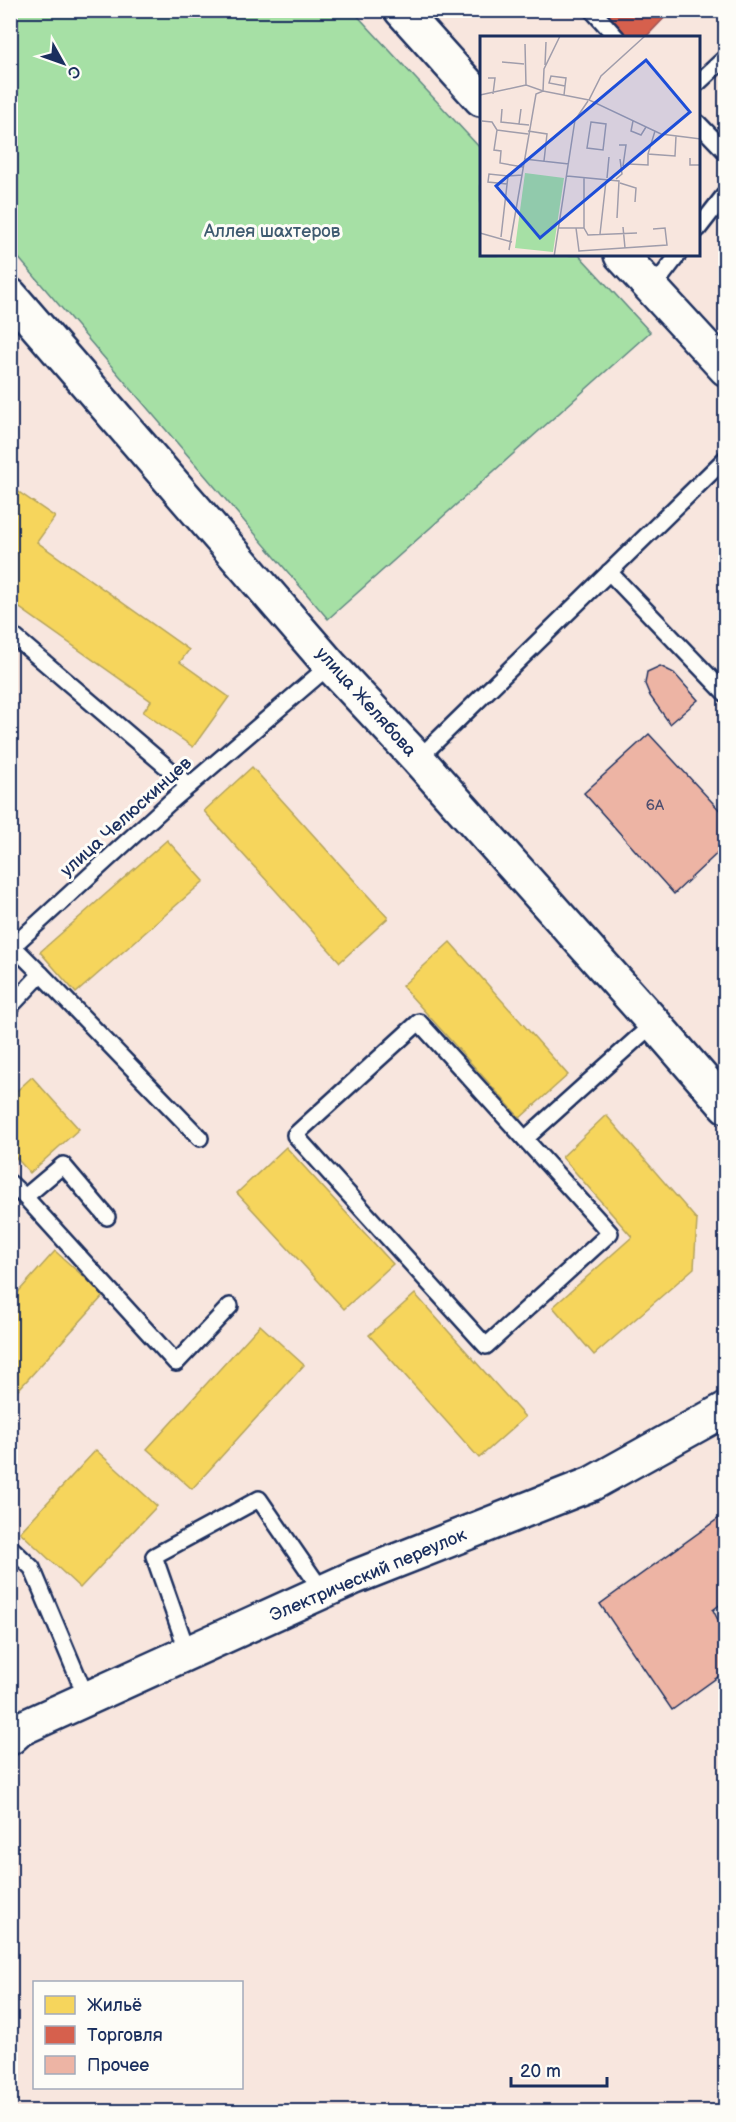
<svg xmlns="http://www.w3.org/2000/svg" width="736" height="2122" viewBox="0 0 736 2122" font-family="'Balsamiq Sans',sans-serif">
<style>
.green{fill:#a6e0a5;stroke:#608882;stroke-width:1.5}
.homes{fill:#f6d55c;stroke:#b4a35d;stroke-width:1.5}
.shops{fill:#d6604d;stroke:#9e5152;stroke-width:1.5}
.building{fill:#edb4a4;stroke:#1b2f5e;stroke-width:1.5}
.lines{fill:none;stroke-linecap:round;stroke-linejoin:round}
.lane-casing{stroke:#1b2f5e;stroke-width:20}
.secondary-casing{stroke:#1b2f5e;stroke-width:38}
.lane{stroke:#fdfcf7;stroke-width:15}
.secondary{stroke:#fdfcf7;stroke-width:33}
.labels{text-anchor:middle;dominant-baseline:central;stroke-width:6;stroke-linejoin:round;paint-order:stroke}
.number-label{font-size:15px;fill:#505070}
.park-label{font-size:18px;fill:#3e5b70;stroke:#fdfcf7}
.street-label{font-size:18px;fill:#1b2f5e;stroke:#fdfcf7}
.inset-road{fill:none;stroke:#a09dab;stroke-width:1.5}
.view{fill:#1d4ed8;fill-opacity:0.15;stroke:#1d4ed8;stroke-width:3}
.inset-edge{fill:none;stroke:#1b2f5e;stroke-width:3}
</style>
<rect width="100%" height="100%" fill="#f8e6de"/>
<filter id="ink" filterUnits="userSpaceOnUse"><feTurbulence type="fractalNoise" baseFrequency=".0167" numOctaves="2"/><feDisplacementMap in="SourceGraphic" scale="12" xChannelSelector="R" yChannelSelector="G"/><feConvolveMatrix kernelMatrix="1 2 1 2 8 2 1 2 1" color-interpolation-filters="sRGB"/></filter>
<g filter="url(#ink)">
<polygon class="green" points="10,11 353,11 481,149 481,255 579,255 650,332 328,619 11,249"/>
<g class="homes">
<polygon points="10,486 55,517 37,542 189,650 180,662 229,697 193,747 143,712 151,701 10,601"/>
<polygon points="252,767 388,918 340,962 204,811"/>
<polygon points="167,840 204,881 76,993 40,952"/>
<polygon points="450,942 568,1075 520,1118 402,986"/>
<polygon points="32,1077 79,1129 30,1173 10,1151 10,1097"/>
<polygon points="606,1115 697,1220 694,1268 594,1355 553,1307 632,1237 562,1157"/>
<polygon points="286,1147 393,1264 344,1309 237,1193"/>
<polygon points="55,1251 104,1295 10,1399 10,1301"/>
<polygon points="415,1294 525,1417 479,1458 369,1335"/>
<polygon points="260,1325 304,1365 192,1489 147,1449"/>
<polygon points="96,1450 157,1506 80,1588 20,1532"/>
</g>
<polygon class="shops" points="588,10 672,10 645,38 615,38"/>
<g class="building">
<polygon points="660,666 674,673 698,700 670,724 650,696 645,684 647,672"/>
<polygon points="649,734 726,817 726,845 674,894 584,793"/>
<polygon points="726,1513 726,1600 713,1610 726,1636 726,1671 672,1710 600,1604"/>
</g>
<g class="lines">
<g class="lane-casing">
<g id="lane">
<polyline points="592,10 617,38"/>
<polyline points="698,83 726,57"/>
<polyline points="698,123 726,152"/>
<polyline points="698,229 726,193"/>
<polyline points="652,289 678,255"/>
<polyline points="609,572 726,694"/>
<polyline points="10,633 189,786"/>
<polyline points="418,759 726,458"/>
<polyline points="41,974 200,1138"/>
<polyline points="10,1007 41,974 13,946 169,803 330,665"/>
<polygon points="419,1022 610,1233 486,1346 295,1135"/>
<polyline points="525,1139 654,1023"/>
<polyline points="10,1183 25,1197 63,1165 107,1217"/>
<polyline points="25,1197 176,1363 230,1306"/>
<polyline points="10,1547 32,1568 87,1699"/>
<polyline points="188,1653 154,1556 259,1499 323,1592"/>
</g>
</g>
<g class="secondary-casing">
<g id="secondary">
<polyline points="401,10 481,99"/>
<polyline points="621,255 726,369"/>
<polyline points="10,295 330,665 418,759 654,1023 726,1106"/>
<polyline points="10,1738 20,1729 355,1577 591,1484 726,1409"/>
</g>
</g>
<use href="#lane" class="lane"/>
<use href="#secondary" class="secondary"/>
</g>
</g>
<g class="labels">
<g class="number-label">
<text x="655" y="805">6А</text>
</g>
<g class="park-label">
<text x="272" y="231">Аллея шахтеров</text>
</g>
<g class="street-label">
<text transform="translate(366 702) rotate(48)">улица Желябова</text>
<text transform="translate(126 817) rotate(-42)">улица Челюскинцев</text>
<text transform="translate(368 1575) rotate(-23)">Электрический переулок</text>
</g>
</g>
<g transform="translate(480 36)">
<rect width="220" height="220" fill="#f8e6de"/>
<path d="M45 137 84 142 73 216 35 212Z" fill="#a6e0a5"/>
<path class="inset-road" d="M165 0 121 40 109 64 181 98 221 103M45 8 46 49 63 55 64 33 80 0M22 26 44 28M65 29 66 6M8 42H15L13 58M0 59 46 49M84 59 85 50 86 42 71 40 69 47 85 50M22 73 21 86 39 88M41 73 39 88 49 89M2 85 12 86 17 94 14 114 21 115 20 127 43 131M153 85 151 95 161 99 166 91M111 86 126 88 123 114 107 112ZM17 94 48 98M48 95 67 98 64 125M175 95 168 118 195 120 196 100M139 109H146L143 130M210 122V129H221M44 123 89 128M149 128 168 129V118M87 140 139 145 137 182M127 142 129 121M136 143 142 138 140 123M140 147 156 152 155 166M27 148 8 146 9 138 28 140M143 191 145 212M79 192H104L108 199 157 197M96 192 99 215 187 209 185 192 173 193M104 192V142M0 197 32 206M120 198 126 145M21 201 28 140 42 139M29 214 56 58 63 55 109 64M74 221 95 84 108 65"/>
<path class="view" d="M166 24 210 76 60 202 16 150Z"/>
<rect width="220" height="220" class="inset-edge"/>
</g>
<rect width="736" height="2122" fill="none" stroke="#fdfcf7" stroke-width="36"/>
<rect x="18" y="18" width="700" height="2086" fill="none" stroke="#1b2f5e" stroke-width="2" filter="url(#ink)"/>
<rect x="33" y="1981" width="210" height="108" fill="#fdfcf7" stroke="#a3aaba" stroke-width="1.5"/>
<rect x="45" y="1996" width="30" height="18" fill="#f6d55c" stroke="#a3aaba" stroke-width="1.5"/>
<text x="87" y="2011" font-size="18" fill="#1b2f5e">Жильё</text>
<rect x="45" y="2026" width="30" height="18" fill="#d6604d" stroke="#a3aaba" stroke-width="1.5"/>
<text x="87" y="2041" font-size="18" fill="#1b2f5e">Торговля</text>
<rect x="45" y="2056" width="30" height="18" fill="#edb4a4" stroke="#a3aaba" stroke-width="1.5"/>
<text x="87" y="2071" font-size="18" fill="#1b2f5e">Прочее</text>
<g transform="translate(63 63) rotate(130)" stroke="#fdfcf7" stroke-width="4.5" paint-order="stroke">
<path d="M0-4.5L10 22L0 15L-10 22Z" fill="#1b2f5e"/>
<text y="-9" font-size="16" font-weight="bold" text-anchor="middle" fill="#1b2f5e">С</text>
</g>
<path d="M511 2077v9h96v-9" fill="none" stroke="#1b2f5e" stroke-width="3"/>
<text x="520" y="2077" font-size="18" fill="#1b2f5e" stroke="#fdfcf7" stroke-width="4.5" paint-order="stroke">20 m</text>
</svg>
